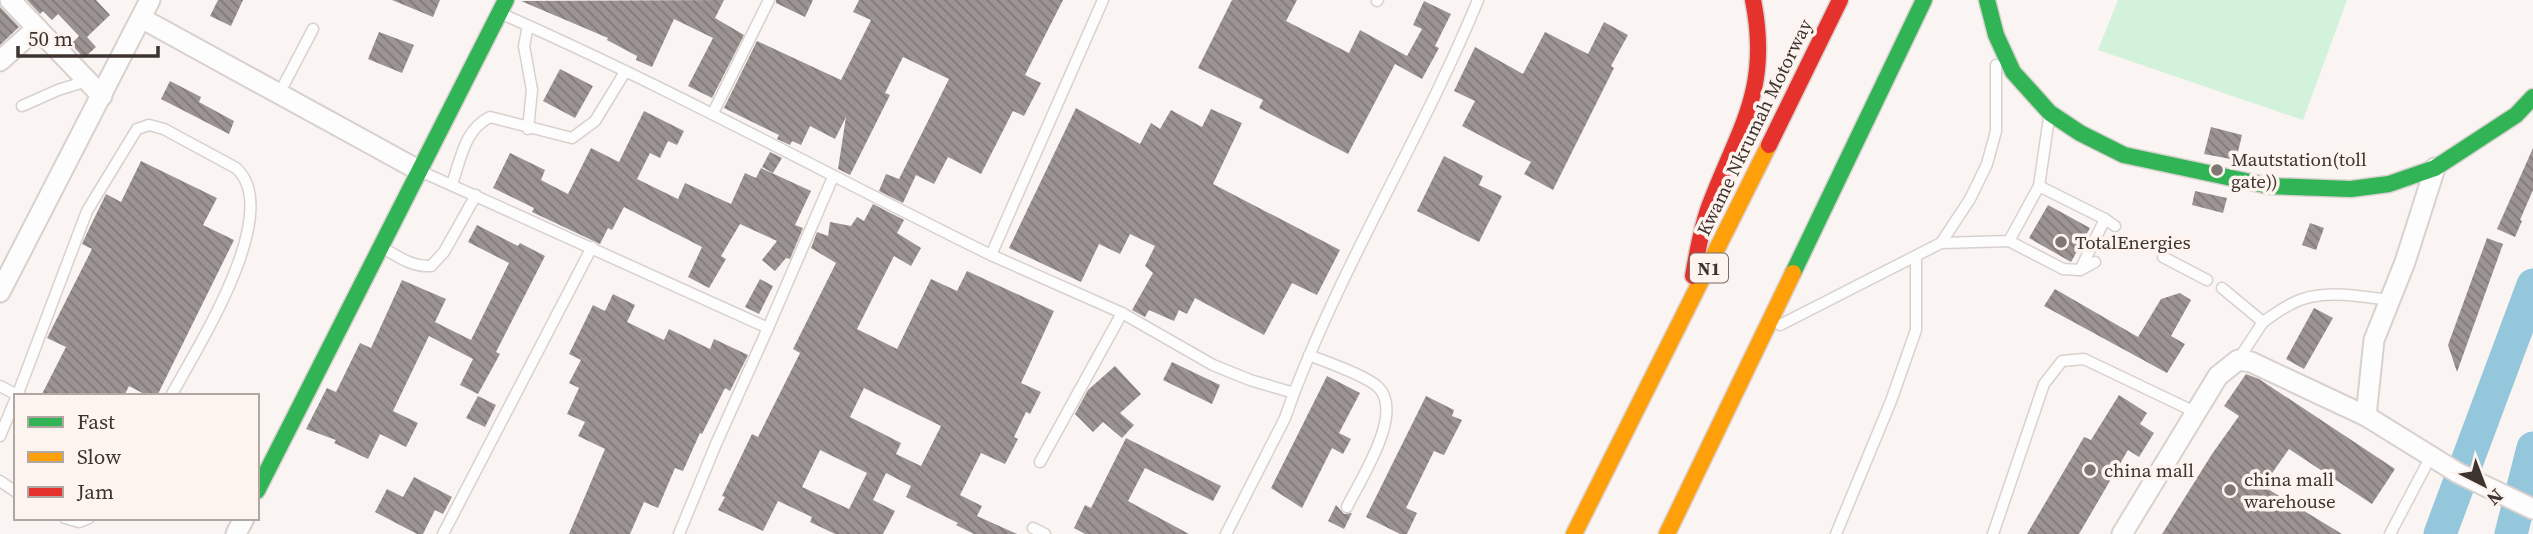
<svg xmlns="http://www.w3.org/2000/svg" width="2533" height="534" viewBox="0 0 2533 534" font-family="'Source Serif 4',serif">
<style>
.green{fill:#d2f2db}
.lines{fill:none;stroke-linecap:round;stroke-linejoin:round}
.river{stroke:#94c6dc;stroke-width:33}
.building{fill:url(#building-back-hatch);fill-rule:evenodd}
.lane-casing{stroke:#d8d1ce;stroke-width:13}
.street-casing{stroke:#d8d1ce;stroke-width:23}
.fast-casing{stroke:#d8d1ce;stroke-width:19}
.slow-casing{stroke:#d8d1ce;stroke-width:19}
.jam-casing{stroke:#d8d1ce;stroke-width:19}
.lane{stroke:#fefdfd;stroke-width:10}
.street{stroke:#fefdfd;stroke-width:19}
.fast{stroke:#30b455;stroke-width:16}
.slow{stroke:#ff9f0a;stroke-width:16}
.jam{stroke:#e5322d;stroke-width:16}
.poi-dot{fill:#7f7773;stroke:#fdf3ef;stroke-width:2.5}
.labels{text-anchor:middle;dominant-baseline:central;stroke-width:7;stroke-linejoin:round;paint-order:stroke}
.shield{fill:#fdf3ef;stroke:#776d69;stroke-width:2}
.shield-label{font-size:18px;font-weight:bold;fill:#3d332f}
.street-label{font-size:19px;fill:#3d332f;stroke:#fdf3ef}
.poi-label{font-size:19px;fill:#3d332f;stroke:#fdf3ef;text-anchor:start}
</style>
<defs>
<pattern id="building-back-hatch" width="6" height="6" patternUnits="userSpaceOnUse" patternTransform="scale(1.75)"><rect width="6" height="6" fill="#9b9492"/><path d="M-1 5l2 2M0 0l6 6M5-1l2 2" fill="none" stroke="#807978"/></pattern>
</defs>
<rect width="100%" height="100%" fill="#faf4f2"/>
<polygon class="green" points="2118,0 2347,0 2303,120 2098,50"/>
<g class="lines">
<g class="river">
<polyline points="2440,534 2533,285"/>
<polyline points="2511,534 2533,448"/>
</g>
</g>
<g class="building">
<polygon points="27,0 96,0 110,15 87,37 96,47 84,58 71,44 79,36 58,14 52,20 43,11 40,14"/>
<polygon points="218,0 243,0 231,26 210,16"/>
<polygon points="392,0 440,0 433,17"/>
<polygon points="724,0 715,18 744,35 712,98 688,86 713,38 674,19 652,67 636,60 637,56 607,40 608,38 521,1"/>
<polygon points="776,0 813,0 805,17 776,3"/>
<polygon points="859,0 1063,0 1025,75 1041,83 1024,116 1013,111 981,174 948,157 934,184 916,175 903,203 879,191 886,174 899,179 949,79 903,57 885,93 890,95 850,175 838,169 846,117 835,139 810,126 801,145 792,141 790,145 777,139 779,135 724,108 757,41 841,80 871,20 853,12"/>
<polygon points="1232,0 1297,0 1286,21 1349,53 1360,30 1407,56 1422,29 1413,25 1424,1 1451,14 1435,46 1439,48 1422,79 1395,64 1348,154 1259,108 1263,100 1198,68"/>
<polygon points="0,7 19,27 0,45"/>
<polygon points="1604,22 1628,35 1611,66 1614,68 1553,190 1524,174 1531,162 1462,126 1475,101 1454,91 1475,47 1523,74 1545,32 1588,54"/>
<polygon points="379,32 414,45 402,73 368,59"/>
<polygon points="560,69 593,86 575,118 543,101"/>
<polygon points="170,81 201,97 199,102 234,121 229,134 161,99"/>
<polygon points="1076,108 1140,144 1151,123 1160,129 1171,110 1202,127 1211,109 1242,123 1213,184 1340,250 1317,295 1292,283 1264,335 1195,298 1187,314 1179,310 1174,321 1149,310 1145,317 1132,310 1153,273 1145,266 1155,246 1130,234 1120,254 1099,244 1081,282 1009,248"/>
<polygon points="644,111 684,131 677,145 668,141 660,158 650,153 637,179 678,199 685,183 731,204 745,173 756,178 761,168 811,191 795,225 803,228 790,259 786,258 775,271 762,260 777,241 740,224 721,256 726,259 709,288 688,277 702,247 624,207 612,230 608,228 600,244 532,212 534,208 493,188 510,153 545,170 541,180 568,194 591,148 619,162"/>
<polygon points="2211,127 2242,135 2236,160 2204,154"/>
<polygon points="2533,148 2533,190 2520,220 2522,221 2515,237 2497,229"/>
<polygon points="770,152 782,158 773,173 762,167"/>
<polygon points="1444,156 1483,176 1479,185 1502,196 1479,242 1417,211"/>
<polygon points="141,161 217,198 203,225 234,240 157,396 148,396 129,386 124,396 41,396 66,347 47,338 92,249 82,244 88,231 106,194 121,202"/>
<polygon points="2195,191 2227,198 2223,213 2192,205"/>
<path d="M873 204 904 220 897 233 921 248 911 266 894 256 857 329 897 349 931 279 957 291 967 271 1054 311 1021 383 1041 392 1030 414 1026 412 1014 437 1018 439 1005 464 981 453 960 495 982 506 977 516 1017 534H974L956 525 958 523 906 497 911 486 886 473 873 500 895 511 883 534H835L810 522 812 517 778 501 763 531 718 510 725 497 722 496 752 434 758 437 800 353 793 349 836 263 811 248 817 232 828 236 830 222 851 226 857 217 864 221ZM864 388 941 426 921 466 896 454 901 443 850 417ZM820 450 867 473 849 509 802 487Z"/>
<polygon points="2048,205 2090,228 2071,262 2029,238"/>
<polygon points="2310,223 2324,228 2316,250 2302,245"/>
<polygon points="477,225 518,246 520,243 545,256 496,352 500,354 478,394 460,385 473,359 429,336 393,411 418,423 406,447 380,434 368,459 334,443 336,440 306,429 327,388 336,392 360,343 371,348 402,280 446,299 435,322 471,340 509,263 468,242"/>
<polygon points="2487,238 2503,244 2457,372 2448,345"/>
<polygon points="760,279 773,286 759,314 745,307"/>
<polygon points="2055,289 2138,337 2161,299 2180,293 2191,300 2171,336 2185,344 2167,373 2044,306"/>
<polygon points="613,294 635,305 627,322 664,340 669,329 710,349 714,339 748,355 730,391 725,388 702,434 700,433 683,471 675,468 658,508 644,502 630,534 569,534 605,449 578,436 585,422 567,414 579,388 569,383 581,360 569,354 593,305 605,311"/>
<polygon points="2314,308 2333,318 2304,369 2286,359"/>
<polygon points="1172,362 1220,385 1212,404 1163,380"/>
<polygon points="1115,366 1141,394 1120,413 1134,425 1122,438 1103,422 1093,432 1075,414 1088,390"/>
<polygon points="2246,374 2259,379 2395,469 2372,504 2289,449 2263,486 2342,534 2162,534 2212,454 2239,416 2224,406"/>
<polygon points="1327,376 1360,393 1339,433 1351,439 1343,454 1332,448 1302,508 1271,488"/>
<polygon points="2119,395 2147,413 2140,424 2154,433 2139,457 2128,450 2079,534 2027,534 2084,437 2091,440"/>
<polygon points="478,396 496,405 485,427 466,418"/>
<polygon points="1426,396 1454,410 1452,416 1462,420 1444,455 1434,451 1406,508 1417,513 1407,534 1400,534 1366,517"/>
<polygon points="1126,438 1221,486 1213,501 1145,468 1128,501 1189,534 1085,534 1074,528 1085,505 1091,508"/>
<polygon points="414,477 452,497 443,514 435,510 423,534 417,534 375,512 387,489 403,497"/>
<polygon points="1336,505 1344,514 1352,513 1344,529 1328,521"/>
</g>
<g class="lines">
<g class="lane-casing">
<g id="lane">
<path d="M1103 0 991 255 1122 313 1213 365 1250 380 1294 393C1346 258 1423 134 1478 0"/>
<polyline points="1377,1 1378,0"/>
<path d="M502 14C668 87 828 175 991 255"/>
<polyline points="279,94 313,29"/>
<polyline points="22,106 58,90 87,81"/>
<polyline points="713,113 769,0"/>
<polyline points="528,129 532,90 524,46 528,26"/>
<polyline points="420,171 768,328 833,177"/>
<path d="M452 184C461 159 464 130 490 117L572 138 595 121 625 72"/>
<polyline points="2039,186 2105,219 2115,226"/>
<polyline points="2009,241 2063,269 2080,270 2095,262"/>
<polyline points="1941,243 2009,241 2039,186 2049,118"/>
<path d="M383 248C399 257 412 267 431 266L444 252 476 195"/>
<polyline points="2163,257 2207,280"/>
<polyline points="2080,270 2105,219"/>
<path d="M2222 288 2263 322C2272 316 2281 309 2291 304 2319 288 2359 296 2389 300"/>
<polyline points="1780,325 1941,243 1970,199 1987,164 1996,131 1996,65"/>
<path d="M1309 355C1326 362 1365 375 1378 387 1405 413 1360 480 1347 507"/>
<polyline points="2238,360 2263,322"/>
<polyline points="0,386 17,395"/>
<path d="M17 396 87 211 137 129 149 125 164 129 236 168C285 212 196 349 171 396"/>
<polyline points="0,436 16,398"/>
<polyline points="1040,462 1122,313"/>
<polyline points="0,481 16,492"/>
<polyline points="65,518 79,522 89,518"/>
<polyline points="1033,528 1045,534"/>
<polyline points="443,534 592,247"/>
<polyline points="679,534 716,444 768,328"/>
<polyline points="1226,534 1285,418 1294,393"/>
<polyline points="1836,534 1891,401 1916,330 1916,257"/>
<polyline points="1993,534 2044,384 2062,361 2084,359 2195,412"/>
<polyline points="2390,534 2431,456"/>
</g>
</g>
<g class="street-casing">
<g id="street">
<polyline points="10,0 102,96"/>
<polyline points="141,18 420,171"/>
<polyline points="0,61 37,28"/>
<polyline points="0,292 150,0"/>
<polyline points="2366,416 2374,340 2405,262 2435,168"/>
<polyline points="236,534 244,518"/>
<polyline points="2122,534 2218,376 2238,360 2251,362 2366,416 2458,473 2533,509"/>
</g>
</g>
<g class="fast-casing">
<g id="fast">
<polyline points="1987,0 1996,35 2013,72 2050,113 2080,133 2124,155 2269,186 2351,189 2389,184 2435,168 2516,115 2533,97"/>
<polyline points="1793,273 1924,0"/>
<polyline points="257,491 506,0"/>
</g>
</g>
<g class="slow-casing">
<g id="slow">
<polyline points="1574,534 1769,145"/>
<polyline points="1667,534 1793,273"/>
</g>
</g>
<g class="jam-casing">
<g id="jam">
<polyline points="1769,145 1840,0"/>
<path d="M1693 276C1697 253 1701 229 1709 207 1739 127 1771 90 1753 0"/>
</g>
</g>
<use href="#lane" class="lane"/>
<use href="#street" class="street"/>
<use href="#fast" class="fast"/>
<use href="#slow" class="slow"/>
<use href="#jam" class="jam"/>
</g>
<g class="poi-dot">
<circle cx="2217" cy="170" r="7"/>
<circle cx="2061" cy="242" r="7"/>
<circle cx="2090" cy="470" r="7"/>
<circle cx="2230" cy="490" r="7"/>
</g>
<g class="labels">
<rect class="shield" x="1690" y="253.5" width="38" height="29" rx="5"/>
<g class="shield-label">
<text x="1709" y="268">N1</text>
</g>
<g class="street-label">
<text transform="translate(1754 127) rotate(-64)">Kwame Nkrumah Motorway</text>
</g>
<g class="poi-label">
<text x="2231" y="159">Mautstation(toll<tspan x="2231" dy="22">gate))</tspan></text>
<text x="2075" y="242">TotalEnergies</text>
<text x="2104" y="470">china mall</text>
<text x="2244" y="479">china mall<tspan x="2244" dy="22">warehouse</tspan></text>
</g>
</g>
<rect x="14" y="394" width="245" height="126" fill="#fdf3ef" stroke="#b0a6a2" stroke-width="2"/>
<rect x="28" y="417" width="35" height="10" fill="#30b455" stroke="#b0a6a2" stroke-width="2"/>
<text x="77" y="429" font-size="21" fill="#3d332f">Fast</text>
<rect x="28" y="452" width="35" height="10" fill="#ff9f0a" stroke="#b0a6a2" stroke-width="2"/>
<text x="77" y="464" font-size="21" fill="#3d332f">Slow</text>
<rect x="28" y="487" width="35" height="10" fill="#e5322d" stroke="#b0a6a2" stroke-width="2"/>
<text x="77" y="499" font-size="21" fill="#3d332f">Jam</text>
<g transform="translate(2484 485) rotate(138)" stroke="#fdf3ef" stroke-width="5" paint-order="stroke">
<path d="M0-5L12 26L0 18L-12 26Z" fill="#3d332f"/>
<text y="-10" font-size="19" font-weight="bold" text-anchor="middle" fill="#3d332f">N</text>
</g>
<path d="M18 46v10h140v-10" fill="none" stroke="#3d332f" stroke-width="3.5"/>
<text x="28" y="46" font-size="21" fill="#3d332f" stroke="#fdf3ef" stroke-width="5" paint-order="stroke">50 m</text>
</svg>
